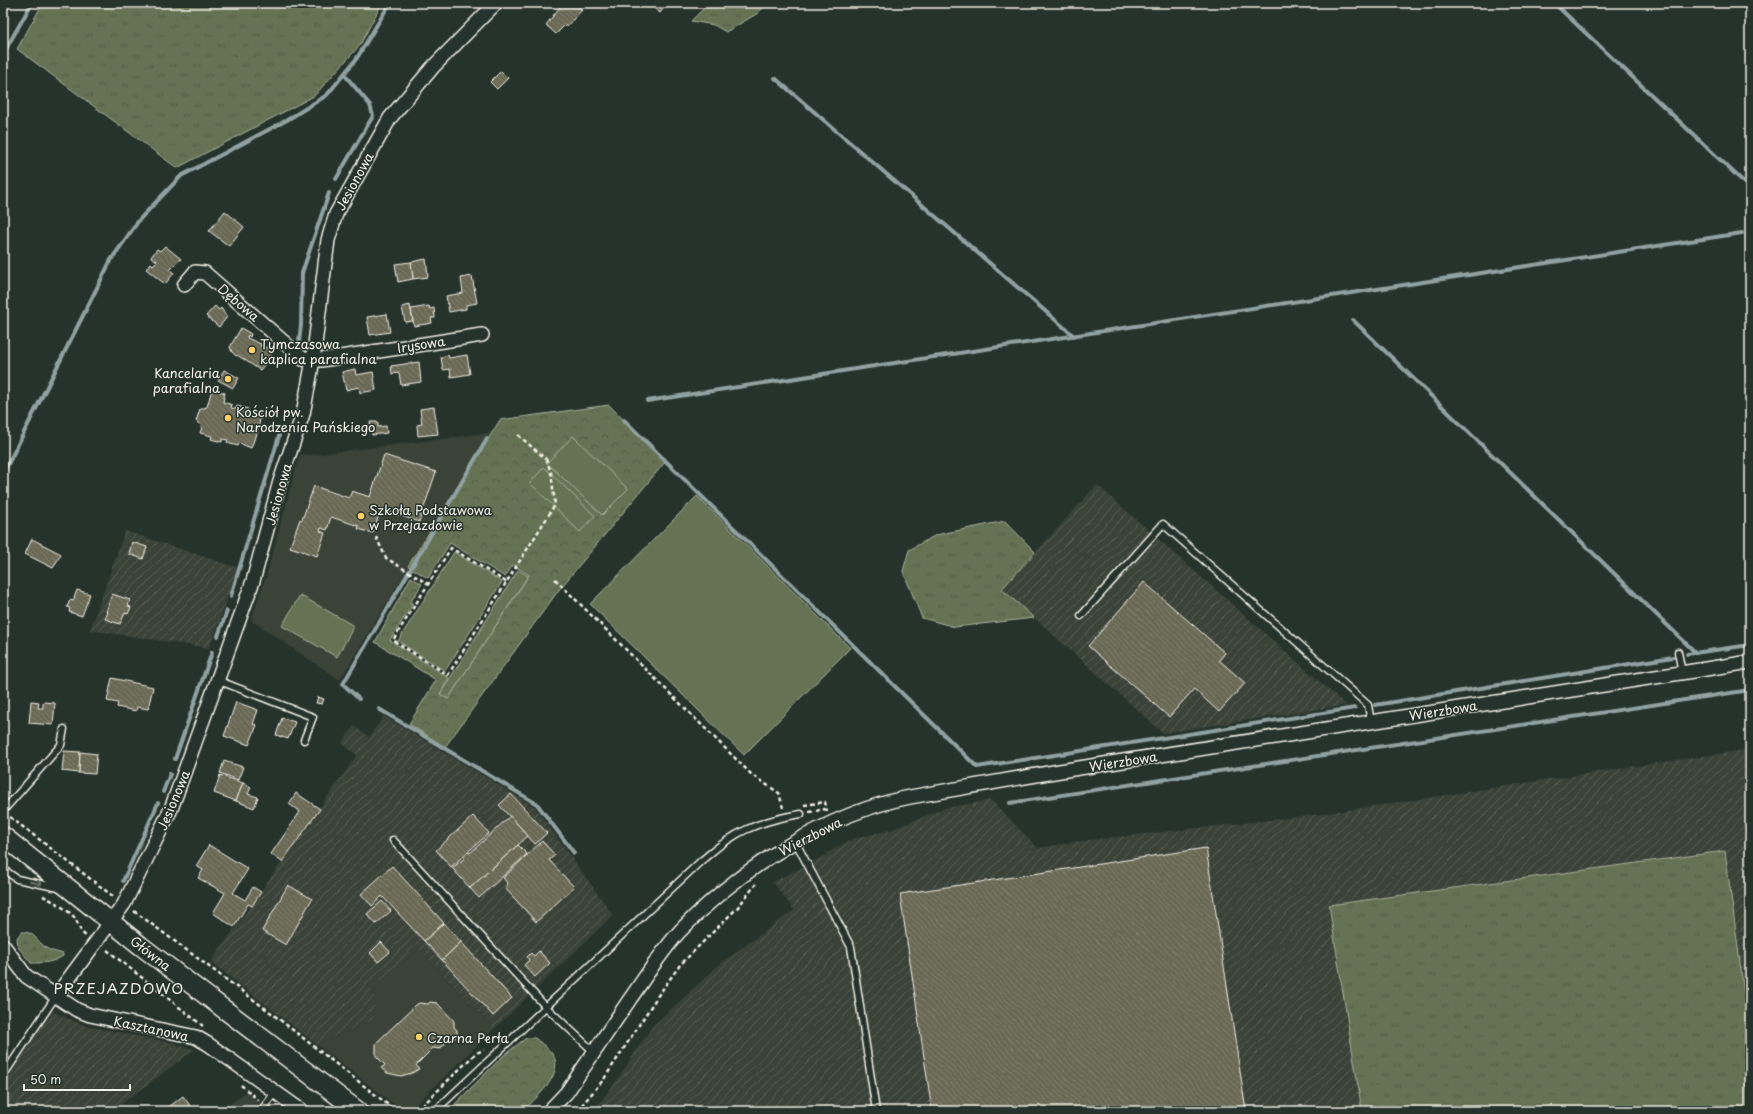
<svg xmlns="http://www.w3.org/2000/svg" width="1753" height="1114" viewBox="0 0 1753 1114" font-family="'Playpen Sans',sans-serif">
<style>
.built{fill:#3a4339}
.industrial{fill:url(#industrial-furrows)}
.grass{fill:url(#grass-tufts);stroke:#acb29e}
.forest{fill:url(#forest-crowns);stroke:#acb29e}
.wetland{fill:url(#wetland-marsh);stroke:#acb29e}
.pitch{fill:#657253;stroke:#acb29e}
.lines{fill:none;stroke-linecap:round;stroke-linejoin:round}
.stream{stroke:#90a2a2;stroke-width:4}
.building{fill:url(#building-back-hatch);stroke:#f4f1e8}
.service-casing{stroke:#f4f1e8;stroke-width:9}
.minor-casing{stroke:#f4f1e8;stroke-width:16}
.secondary-casing{stroke:#f4f1e8;stroke-width:21}
.path{stroke:#f4f1e8;stroke-width:2.5;stroke-dasharray:4 3;stroke-linecap:butt}
.service{stroke:#26332d;stroke-width:6}
.minor{stroke:#26332d;stroke-width:13}
.secondary{stroke:#26332d;stroke-width:18}
.oneway{stroke:#6e766e}
.poi-dot{fill:#ffd166;stroke:#26332d;stroke-width:1.5}
.labels{text-anchor:middle;dominant-baseline:central;stroke-width:3;stroke-linejoin:round;paint-order:stroke}
.street-label{font-size:13px;fill:#f4f1e8;stroke:#26332d}
.poi-label{font-size:13px;fill:#f4f1e8;stroke:#26332d;text-anchor:start}
.quarter-label{font-size:15px;letter-spacing:1px;fill:#f4f1e8;stroke:#26332d}
</style>
<defs>
<pattern id="industrial-furrows" width="10" height="10" patternUnits="userSpaceOnUse"><rect width="10" height="10" fill="#3a4339"/><path d="M-1 1l2-2M0 10L10 0M9 11l2-2" fill="none" stroke="#575f56"/></pattern>
<pattern id="grass-tufts" width="24" height="20" patternUnits="userSpaceOnUse"><rect width="24" height="20" fill="#657253"/><path d="M3 7l-1-3M5 7V3M7 7l1-3M15 17l-1-3M17 17v-4M19 17l1-3" fill="none" stroke="#565b4c"/></pattern>
<pattern id="forest-crowns" width="20" height="18" patternUnits="userSpaceOnUse"><rect width="20" height="18" fill="#657253"/><path d="M2 6a3 3 0 1 1 6 0M12 15a3 3 0 1 1 6 0" fill="none" stroke="#565b4c"/></pattern>
<pattern id="wetland-marsh" width="20" height="14" patternUnits="userSpaceOnUse"><rect width="20" height="14" fill="#657253"/><path d="M1 5h8M5 5V1M11 12h8M15 12V8" fill="none" stroke="#565b4c"/></pattern>
<pattern id="building-back-hatch" width="6" height="6" patternUnits="userSpaceOnUse"><rect width="6" height="6" fill="#6a6954"/><path d="M-1 5l2 2M0 0l6 6M5-1l2 2" fill="none" stroke="#807f6d"/></pattern>
</defs>
<rect width="100%" height="100%" fill="#26332d"/>
<filter id="ink" filterUnits="userSpaceOnUse"><feTurbulence type="fractalNoise" baseFrequency=".025" numOctaves="2"/><feDisplacementMap in="SourceGraphic" scale="8" xChannelSelector="R" yChannelSelector="G"/><feConvolveMatrix kernelMatrix="1 2 1 2 8 2 1 2 1" color-interpolation-filters="sRGB"/></filter>
<g filter="url(#ink)">
<g class="built">
<polygon points="490,433 340,680 251,620 266,577 300,454 313,455"/>
<polygon points="419,949 494,1029 409,1111 403,1111 316,1044 373,1020 375,984"/>
<polygon points="246,1092 264,1106 268,1102 284,1111 221,1111"/>
</g>
<g class="industrial">
<polygon points="1097,485 1346,705 1163,733 1002,589"/>
<polygon points="125,531 238,568 215,634 209,648 90,630"/>
<polygon points="384,716 535,807 613,915 494,1029 419,949 375,984 373,1020 316,1044 211,962 357,755 342,743 354,726 369,737"/>
<polygon points="1750,749 1750,1037 1724,851 1329,905 1362,1111 593,1111 613,1086 651,1028 719,965 794,910 773,882 827,855 827,853 855,838 891,830 945,808 991,800 1038,848 1081,841 1315,815"/>
<polygon points="51,1011 86,1026 173,1043 194,1050 116,1108 118,1111 3,1111 3,1084"/>
</g>
<g class="grass">
<polygon points="43,3 382,3 360,45 314,96 177,168 17,49"/>
<polygon points="709,3 768,3 758,13 726,32 714,25 691,21"/>
<polygon points="1005,521 1035,552 1002,589 1034,618 955,627 922,618 903,571 909,550 936,535"/>
<polygon points="1725,851 1750,1037 1750,1111 1362,1111 1329,905"/>
</g>
<g class="forest">
<polygon points="609,405 665,462 558,591 445,747 409,724 436,680 375,642 411,577 422,584 410,603 413,604 390,640 449,678 440,694 448,699 529,575 513,565 505,577 450,543 428,578 408,566 500,420"/>
<path d="M526 1038H535C541 1043 549 1049 553 1055 565 1074 535 1099 523 1111H448L504 1055Z"/>
</g>
<path class="wetland" d="M21 932C34 931 36 940 45 947 49 951 58 952 63 954V956C52 963 44 963 31 963L18 947 17 938Z"/>
<g class="pitch">
<polygon points="573,436 628,489 602,515 547,463"/>
<polygon points="544,467 595,516 580,532 530,483"/>
<polygon points="697,496 850,648 744,755 590,604"/>
<polygon points="454,552 502,582 445,671 398,641"/>
<polygon points="518,570 528,576 448,699 440,694"/>
<polygon points="300,595 354,626 337,657 282,626"/>
</g>
<g class="lines">
<g class="stream">
<polyline points="1554,3 1750,188"/>
<polyline points="3,54 32,3"/>
<polyline points="775,78 1074,336"/>
<polyline points="336,179 373,116 370,105 344,74"/>
<polyline points="1353,320 1696,653"/>
<polyline points="299,342 301,325 302,273 329,193"/>
<polyline points="647,401 1742,233"/>
<polyline points="624,420 977,767 1355,708"/>
<polyline points="3,474 111,260 139,220 181,176 287,120 327,95 357,58 390,3"/>
<polyline points="231,596 279,436"/>
<polyline points="218,636 227,611"/>
<polyline points="1687,654 1750,645"/>
<polyline points="359,699 343,684 487,439"/>
<polyline points="1375,705 1673,657"/>
<polyline points="379,709 537,804 574,853"/>
<polyline points="175,759 212,652"/>
<polyline points="163,792 170,774"/>
<polyline points="1010,803 1750,690"/>
<polyline points="123,881 158,803"/>
</g>
</g>
<g class="building">
<polygon points="563,3 577,3 578,6 582,10 566,27 565,25 556,34 546,25"/>
<polygon points="649,3 667,3 660,13 649,4"/>
<polygon points="501,71 508,78 497,89 490,82"/>
<polygon points="225,211 244,227 229,246 209,231"/>
<polygon points="165,246 181,259 170,270 174,273 165,284 146,269 151,263 153,265 157,261 151,257 157,249 160,251"/>
<polygon points="426,259 428,277 413,279 411,262"/>
<polygon points="411,262 413,279 398,282 395,264"/>
<polygon points="472,276 477,303 466,305 466,309 449,312 446,296 463,293 461,278"/>
<polygon points="410,305 413,321 405,322 402,307"/>
<polygon points="215,306 219,310 221,308 227,317 219,327 206,316"/>
<polygon points="429,306 430,309 434,308 435,318 431,318 432,323 414,326 411,309"/>
<polygon points="387,314 390,332 370,335 367,317"/>
<polygon points="241,328 251,334 250,337 248,335 247,338 261,344 260,346 273,349 269,359 260,370 237,355 236,356 232,352 230,347"/>
<polygon points="448,355 449,358 467,355 470,374 451,377 450,369 443,370 441,357"/>
<polygon points="419,362 421,382 401,385 399,373 392,374 391,366"/>
<polygon points="355,369 356,375 373,372 376,390 360,393 359,387 346,390 342,372"/>
<polygon points="224,370 239,378 233,388 218,380"/>
<polygon points="212,389 225,393 223,402 232,405 231,408 236,409 237,406 248,409 247,412 261,415 256,437 255,437 251,448 239,443 238,446 227,443 228,440 222,439 222,442 211,439 212,436 200,433 202,427 196,421 200,409 207,407"/>
<polygon points="434,407 438,434 418,436 417,425 422,424 420,409"/>
<polygon points="370,422 378,422 378,427 386,426 387,433 372,435"/>
<polygon points="384,455 436,472 419,522 381,509 373,533 358,529 359,526 331,517 327,530 321,528 320,531 325,533 317,556 290,547 300,519 302,520 314,486 349,498 352,491 370,497"/>
<polygon points="32,539 61,554 53,568 25,554"/>
<polygon points="132,542 147,547 143,559 129,554"/>
<polygon points="1144,582 1225,653 1219,660 1245,683 1219,712 1194,689 1169,717 1088,646"/>
<polygon points="77,590 90,594 82,616 69,612 70,608 67,607 70,600 73,601"/>
<polygon points="112,594 130,600 128,606 131,607 128,614 125,613 120,624 105,619 108,612 106,612"/>
<polygon points="112,678 153,687 148,709 137,707 136,711 117,707 118,703 107,701"/>
<polygon points="318,697 324,699 322,704 316,703"/>
<polygon points="31,701 39,702 38,708 43,708 43,702 55,703 53,725 29,723"/>
<polygon points="236,702 258,710 253,724 257,725 249,745 224,736"/>
<polygon points="282,718 295,722 288,739 276,735"/>
<polygon points="64,751 80,752 79,773 62,771"/>
<polygon points="80,752 97,754 95,774 79,773"/>
<polygon points="224,761 243,767 238,780 220,773"/>
<polygon points="220,775 243,783 236,801 214,793"/>
<polygon points="243,783 251,787 248,794 258,797 254,808 236,801"/>
<polygon points="296,793 320,809 282,862 271,854 300,812 289,804"/>
<polygon points="511,794 547,833 535,844 499,805"/>
<polygon points="473,816 489,833 451,867 436,850"/>
<polygon points="510,816 528,836 470,888 452,868 465,858 463,856 468,852 470,853"/>
<polygon points="542,841 555,855 549,860 574,887 536,922 505,888 508,884 503,878"/>
<polygon points="209,845 248,869 233,893 245,900 253,887 261,892 252,906 248,904 234,927 213,913 225,893 198,878 203,870 196,866"/>
<polygon points="518,845 527,854 479,898 470,888"/>
<polygon points="1206,848 1246,1111 932,1111 900,894"/>
<polygon points="392,866 444,923 424,941 382,896 372,906 361,894"/>
<polygon points="288,885 312,899 286,945 262,931"/>
<polygon points="382,901 391,911 376,924 367,914"/>
<polygon points="444,923 461,942 442,960 424,941"/>
<polygon points="381,942 390,952 378,962 370,953"/>
<polygon points="461,942 512,998 493,1016 442,960"/>
<polygon points="539,951 550,963 535,977 524,965 529,960 527,957 531,953 534,956"/>
<polygon points="430,1002 437,1003 454,1021 454,1027 457,1030 457,1035 453,1040 449,1039 440,1049 433,1048 416,1065 419,1069 412,1073 401,1076 387,1073 381,1068 385,1065 376,1056 376,1043 416,1005 419,1003 428,1004"/>
<polygon points="183,1096 194,1111 166,1111 165,1110"/>
</g>
<g class="lines">
<g class="service-casing">
<g id="service">
<polyline points="1081,616 1163,524 1368,705 1371,722"/>
<polyline points="1678,652 1682,673"/>
<polyline points="217,680 313,717 304,740"/>
<polyline points="3,811 61,745 64,729"/>
<polyline points="393,840 546,1007 594,1052"/>
<polyline points="795,841 851,947 876,1111"/>
<polyline points="3,869 17,879 59,888"/>
<polyline points="3,1076 56,996"/>
<polyline points="261,1111 276,1091"/>
<path d="M435 1111 701 861C710 854 718 846 728 840 749 825 776 818 801 814"/>
</g>
</g>
<g class="minor-casing">
<g id="minor">
<polyline points="184,285 195,272 205,273 303,359 321,360 482,335"/>
<polyline points="3,945 26,976 77,1010 90,1015 196,1037 208,1044 302,1111"/>
<polyline points="56,996 124,904 171,809 189,759 253,581 280,481 303,414 313,360 328,240 336,214 390,118 433,67 496,3"/>
<path d="M549 1111 567 1092C588 1061 609 1030 630 999 646 976 661 952 680 931 738 870 827 813 910 797L1060 771 1750 662"/>
</g>
</g>
<g class="secondary-casing">
<polyline id="secondary" points="3,836 141,946 358,1111"/>
</g>
<g class="path">
<polyline points="518,435 546,459"/>
<polyline points="376,537 386,558 428,584"/>
<polyline points="555,579 752,775 779,793 783,808"/>
<polyline points="506,582 451,548 393,640 448,675 555,505 551,472 546,459"/>
<polyline points="804,805 825,802 827,811"/>
<polyline points="809,812 826,809"/>
<polyline points="10,817 114,897"/>
<path d="M43 896C52 900 68 910 74 917 79 923 79 932 86 936"/>
<polyline points="134,911 270,1012 396,1111"/>
<polyline points="107,950 203,1026"/>
<polyline points="241,1085 258,1100"/>
<polyline points="417,1111 476,1053 484,1050"/>
<polyline points="577,1111 604,1079 657,997 680,965 738,907 756,884"/>
</g>
<use href="#service" class="service"/>
<use href="#minor" class="minor"/>
<use href="#secondary" class="secondary"/>
</g>
<defs><path id="oneway-shaft" d="M-6 0H5M1.5-3L5.5 0L1.5 3" fill="none" stroke-width="1.6" stroke-linecap="round" stroke-linejoin="round"/></defs>
<use class="oneway" href="#oneway-shaft" transform="translate(36 883) rotate(13)"/>
</g>
<g class="poi-dot">
<circle cx="252" cy="350" r="4"/>
<circle cx="228" cy="379" r="4"/>
<circle cx="228" cy="418" r="4"/>
<circle cx="361" cy="516" r="4"/>
<circle cx="419" cy="1037" r="4"/>
</g>
<g class="labels">
<g class="street-label">
<text transform="translate(354 181) rotate(-61)">Jesionowa</text>
<text transform="translate(239 302) rotate(41)">Dębowa</text>
<text transform="translate(421 344) rotate(-9)">Irysowa</text>
<text transform="translate(278 494) rotate(-74)">Jesionowa</text>
<text transform="translate(1443 710) rotate(-9)">Wierzbowa</text>
<text transform="translate(1123 761) rotate(-9)">Wierzbowa</text>
<text transform="translate(173 800) rotate(-67)">Jesionowa</text>
<text transform="translate(810 836) rotate(-27)">Wierzbowa</text>
<text transform="translate(151 953) rotate(38)">Główna</text>
<text transform="translate(151 1028) rotate(12)">Kasztanowa</text>
</g>
<g class="poi-label">
<text x="260" y="343">Tymczasowa<tspan x="260" dy="15">kaplica parafialna</tspan></text>
<text x="220" y="372" text-anchor="end">Kancelaria<tspan x="220" dy="15">parafialna</tspan></text>
<text x="236" y="411">Kościół pw.<tspan x="236" dy="15">Narodzenia Pańskiego</tspan></text>
<text x="369" y="509">Szkoła Podstawowa<tspan x="369" dy="15">w Przejazdowie</tspan></text>
<text x="427" y="1037">Czarna Perła</text>
</g>
<g class="quarter-label">
<text x="119" y="987">PRZEJAZDOWO</text>
</g>
</g>
<rect width="1753" height="1114" fill="none" stroke="#26332d" stroke-width="16"/>
<rect x="8" y="8" width="1737" height="1098" fill="none" stroke="#f4f1e8" stroke-width="1.5" filter="url(#ink)"/>
<path d="M24 1084v6h106v-6" fill="none" stroke="#f4f1e8" stroke-width="2"/>
<text x="30" y="1084" font-size="12" fill="#f4f1e8" stroke="#26332d" stroke-width="3" paint-order="stroke">50 m</text>
</svg>
